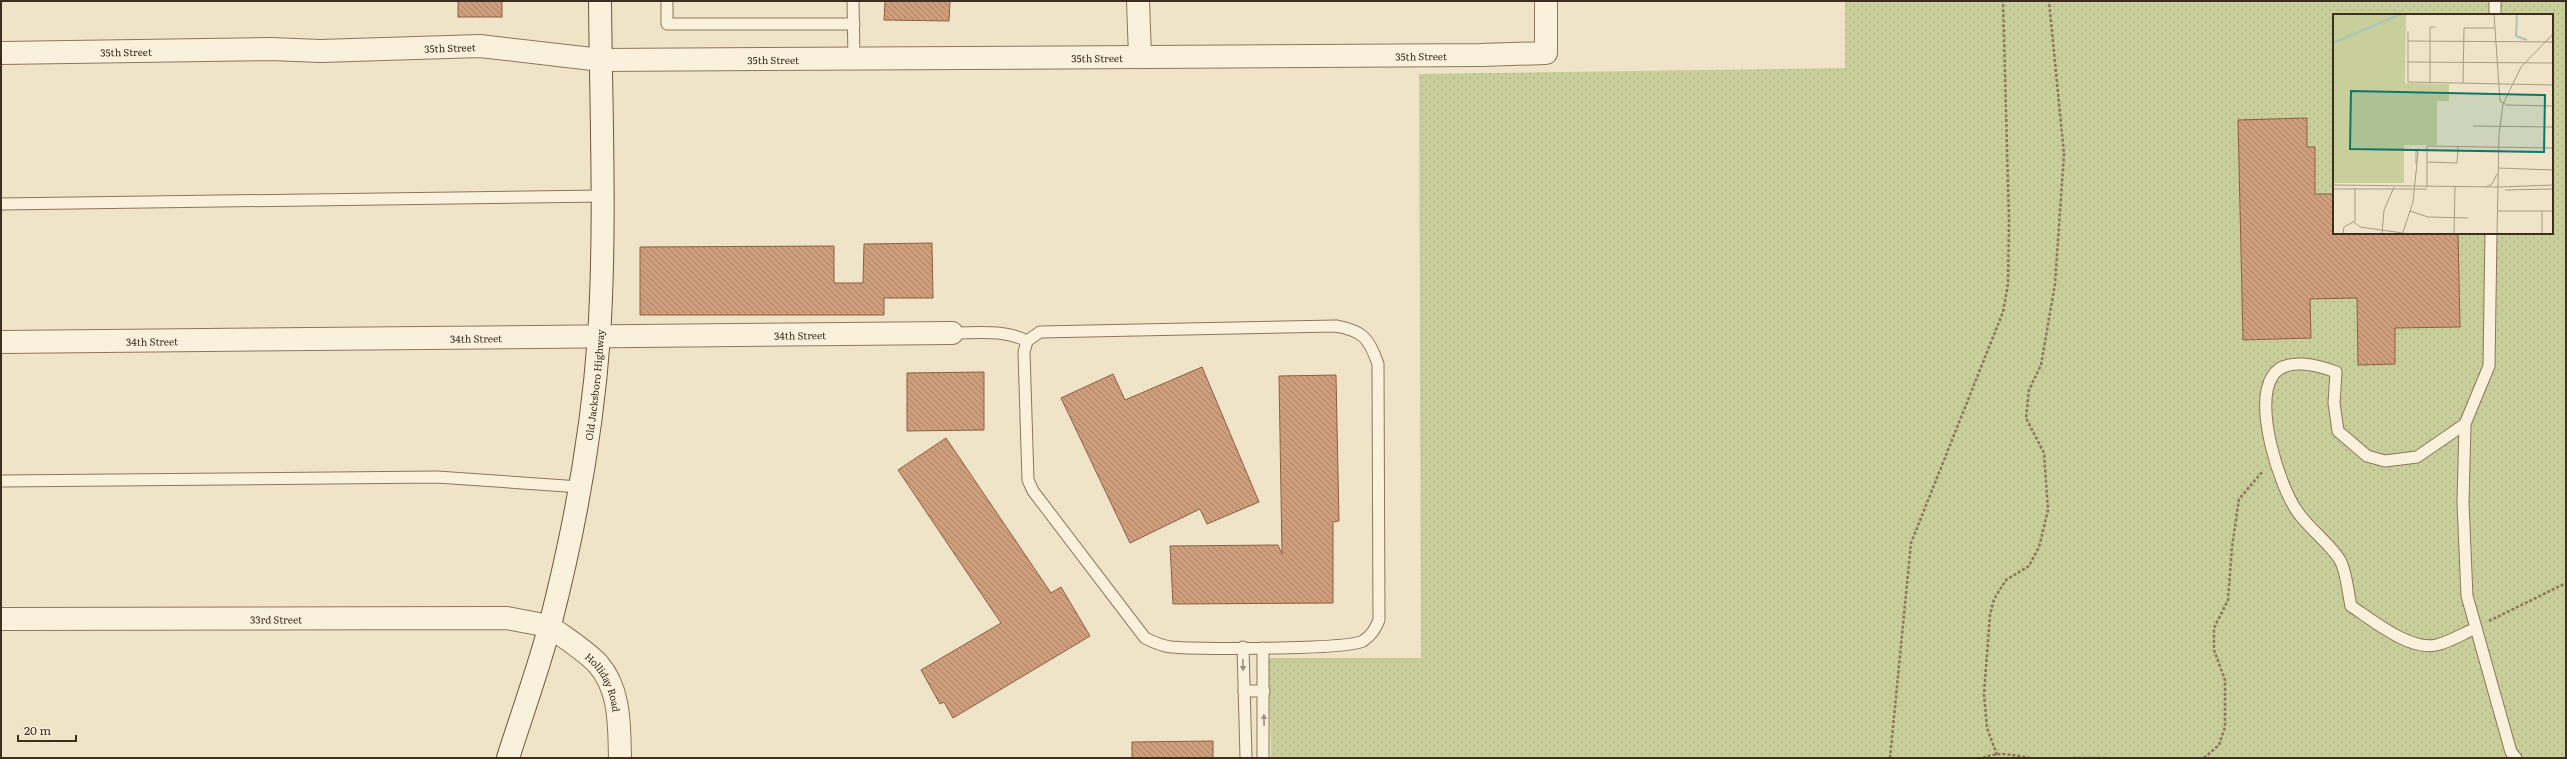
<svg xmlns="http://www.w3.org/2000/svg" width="2567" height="759" viewBox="0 0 2567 759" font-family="Literata,serif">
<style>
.grass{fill:url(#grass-dots);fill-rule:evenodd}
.building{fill:url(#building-back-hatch);stroke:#8d5f41}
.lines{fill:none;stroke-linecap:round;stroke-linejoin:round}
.service-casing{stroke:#8d765c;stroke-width:13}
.minor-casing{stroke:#8d765c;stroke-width:24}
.tertiary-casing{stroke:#8d765c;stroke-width:24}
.secondary-casing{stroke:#6f573f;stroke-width:24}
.path{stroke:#8d765c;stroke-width:2.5;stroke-dasharray:3 2;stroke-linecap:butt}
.service{stroke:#faf1dc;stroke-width:11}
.minor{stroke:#faf1dc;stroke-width:22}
.tertiary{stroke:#faf1dc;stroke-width:22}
.secondary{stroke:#faf1dc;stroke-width:22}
.oneway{fill:#9c907e}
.labels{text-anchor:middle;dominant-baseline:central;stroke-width:3;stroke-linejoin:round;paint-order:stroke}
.street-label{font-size:10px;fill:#3d2e20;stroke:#f7eed8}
.inset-river{fill:none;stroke:#a9c4bc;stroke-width:2}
.inset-road{fill:none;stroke:#a89b85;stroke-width:1}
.view{fill:#0f766e;fill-opacity:0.15;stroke:#0f766e;stroke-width:2}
.inset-edge{fill:none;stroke:#3d2e20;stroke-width:2}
</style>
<defs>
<pattern id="grass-dots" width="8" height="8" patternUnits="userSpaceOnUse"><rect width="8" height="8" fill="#c9cf9b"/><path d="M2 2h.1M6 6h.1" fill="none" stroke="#aeb285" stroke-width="1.8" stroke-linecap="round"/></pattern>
<pattern id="building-back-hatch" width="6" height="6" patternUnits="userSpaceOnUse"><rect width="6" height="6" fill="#cf9f7d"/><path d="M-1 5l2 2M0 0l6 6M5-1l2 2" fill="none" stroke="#a98266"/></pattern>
</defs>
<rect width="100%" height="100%" fill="#f0e4c8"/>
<path class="grass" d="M1845 1H2566V758H1271L1269 658H1421L1419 74 1845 68ZM2334 15H2552V233H2334Z"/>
<g class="building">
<rect x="458" y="1" width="44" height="16"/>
<polygon points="885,1 950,1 949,21 884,20"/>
<polygon points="2307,118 2307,147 2315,147 2315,194 2334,194 2334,233 2458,233 2460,327 2395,328 2395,364 2358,365 2357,298 2310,299 2311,338 2243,340 2238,120"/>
<polygon points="932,243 933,298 884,298 884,315 640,315 640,247 834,246 834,283 863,283 864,244"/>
<polygon points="1202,367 1259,502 1207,524 1200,509 1130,543 1061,398 1113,374 1125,400"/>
<polygon points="984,372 984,430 907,431 907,373"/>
<polygon points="1336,375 1339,521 1333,522 1333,603 1173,604 1170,546 1278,545 1282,554 1279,376"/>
<polygon points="946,438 1051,593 1061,587 1090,636 953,718 944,702 940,704 921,670 1001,623 898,470"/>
<polygon points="1213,741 1213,758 1132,758 1132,742"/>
</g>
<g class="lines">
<g class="service-casing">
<g id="service">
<polyline points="667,1 667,24 854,24"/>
<polyline points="853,1 854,59"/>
<polyline points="2495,15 2495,1"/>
<polyline points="1,204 603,196"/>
<polyline points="2491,233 2489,366 2465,424 2463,503 2467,596 2511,752 2516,758"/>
<path d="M1336 326C1363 331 1369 338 1378 364L1379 620C1375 629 1372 635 1363 641 1345 650 1198 649 1171 647 1161 646 1153 642 1145 638L1033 491 1028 480 1024 352 1027 341 1040 332Z"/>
<path d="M952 333C977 333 1004 329 1027 341"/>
<path d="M2465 424 2417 457 2385 461 2367 456 2338 431 2334 403 2336 372C2318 365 2284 356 2272 377 2254 406 2279 485 2297 511 2307 527 2333 546 2341 562 2347 575 2348 593 2351 606 2372 620 2410 651 2436 645 2450 642 2464 633 2476 628"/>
<polyline points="1,481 437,477 580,487"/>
<polyline points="1243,647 1246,758"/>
<polyline points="1263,648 1263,758"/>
<polyline points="1244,691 1264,691"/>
</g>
</g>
<g class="minor-casing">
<g id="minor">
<polyline points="1138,1 1140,57"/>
<path id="s1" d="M1 53 271 49 320 51 480 46 601 60 1481 55 1546 53V1"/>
<path id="s2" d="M1 342 952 333"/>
<path id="s3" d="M1 619 507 618 549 626"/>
</g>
</g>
<g class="tertiary-casing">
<g id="tertiary">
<path id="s4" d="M549 626C565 638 585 650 598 664 621 690 619 727 620 758"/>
</g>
</g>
<g class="secondary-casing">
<g id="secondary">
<path id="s5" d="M508 758C522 714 538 670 550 625 574 532 592 433 599 337 606 225 601 113 600 1"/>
</g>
</g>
<g class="path">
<polyline points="2489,621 2566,583"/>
<polyline points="1997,755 1987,728 1984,694 1990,615 1994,599 2006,580 2029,566 2039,547 2048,510 2044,453 2026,418 2029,390 2041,365 2055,284 2064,154 2049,1"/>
<polyline points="1890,758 1911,543 2003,312 2008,284 2009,221 2003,1"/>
<path d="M1983 758C1997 751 2014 755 2030 758"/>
<polyline points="2073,758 2105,758"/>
<polyline points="2204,758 2219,745 2225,727 2225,680 2214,650 2214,628 2228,600 2232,547 2239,499 2263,471"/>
</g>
<use href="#service" class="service"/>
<use href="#minor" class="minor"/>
<use href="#tertiary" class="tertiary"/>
<use href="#secondary" class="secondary"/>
</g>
<defs><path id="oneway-solid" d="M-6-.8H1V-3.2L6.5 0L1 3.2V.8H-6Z"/></defs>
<g class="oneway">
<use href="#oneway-solid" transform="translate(1243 665) rotate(89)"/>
<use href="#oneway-solid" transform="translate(1264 720) rotate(-91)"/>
</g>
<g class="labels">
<g class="street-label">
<text stroke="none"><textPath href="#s1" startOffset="449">35th Street</textPath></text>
<text stroke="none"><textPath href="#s1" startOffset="125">35th Street</textPath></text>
<text stroke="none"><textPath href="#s1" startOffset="1421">35th Street</textPath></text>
<text stroke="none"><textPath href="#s1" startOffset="1097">35th Street</textPath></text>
<text stroke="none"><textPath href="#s1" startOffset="773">35th Street</textPath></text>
<text stroke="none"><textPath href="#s2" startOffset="799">34th Street</textPath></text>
<text stroke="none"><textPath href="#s2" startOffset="475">34th Street</textPath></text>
<text stroke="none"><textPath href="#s2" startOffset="151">34th Street</textPath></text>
<text stroke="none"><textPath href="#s5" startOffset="384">Old Jacksboro Highway</textPath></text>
<text stroke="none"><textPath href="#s3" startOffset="275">33rd Street</textPath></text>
<text stroke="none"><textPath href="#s4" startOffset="81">Holliday Road</textPath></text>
</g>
</g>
<g transform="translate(2333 14)">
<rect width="220" height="220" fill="#f0e4c8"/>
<path d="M0 0H73L72 69 116 70V87H104V131H71V169H0Z" fill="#c9cf9b"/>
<path d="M30 150H46V158L30 159Z" fill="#c9cf9b"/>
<path class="inset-river" d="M184 0 183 22 194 26M0 29 68 0"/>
<path class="inset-road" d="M161 0 167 87 174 91 220 92M75 17V68L220 71M75 27 220 28M74 48 220 49M97 69V13H102M130 69 131 14H162M140 112 220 113M94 148 124 149 125 133M166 154 220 156M83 159 85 138 83 137V150M0 171 165 173 220 171M94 173V132L220 134M153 173 159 170 164 160M0 175H94M172 176 220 175M77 197 95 203 135 204M165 197H220M21 208 27 213 77 220M70 218 80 188 83 158M10 220 11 213 22 207V174M49 220 51 196 61 173M121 220 122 173M164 220 166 120 170 90 188 53 220 20M209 220V197"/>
<path class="view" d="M18 77 212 81 211 138 17 135Z"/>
<rect width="220" height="220" class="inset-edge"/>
</g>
<rect width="2567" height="759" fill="none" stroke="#3d2e20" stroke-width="4"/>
<path d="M18 735v6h58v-6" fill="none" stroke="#3d2e20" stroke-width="2"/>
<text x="24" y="735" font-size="12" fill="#3d2e20" stroke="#f7eed8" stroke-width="3" paint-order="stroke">20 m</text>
</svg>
